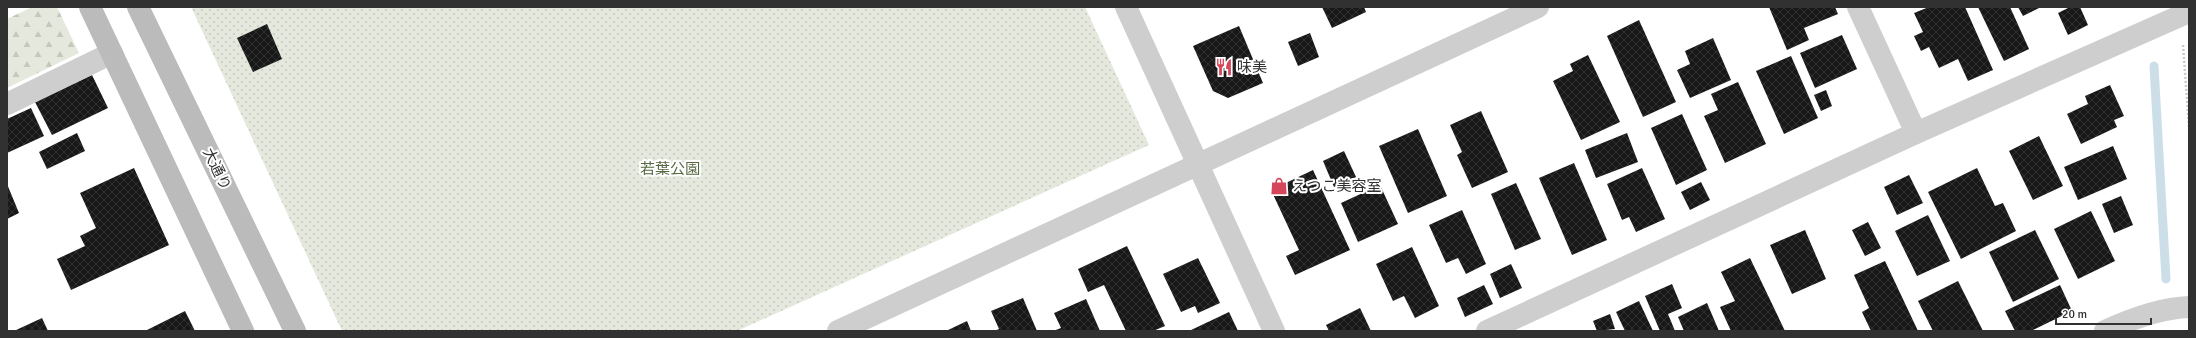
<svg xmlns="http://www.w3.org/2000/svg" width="2196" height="338" viewBox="0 0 2196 338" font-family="Signika,'Noto Sans JP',sans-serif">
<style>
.forest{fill:url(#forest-firs)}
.park{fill:url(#park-dots)}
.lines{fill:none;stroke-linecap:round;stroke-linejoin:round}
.stream{stroke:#ccdfe8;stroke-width:9}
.building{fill:url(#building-cross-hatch)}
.path{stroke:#c8c8c8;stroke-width:2.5;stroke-dasharray:2 2;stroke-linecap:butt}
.street{stroke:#cecece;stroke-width:22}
.secondary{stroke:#bbb;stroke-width:22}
.labels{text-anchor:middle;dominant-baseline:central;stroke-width:4;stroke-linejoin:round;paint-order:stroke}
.poi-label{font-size:15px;fill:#313131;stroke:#fff;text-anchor:start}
.street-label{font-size:15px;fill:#313131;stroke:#fff}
.park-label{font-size:15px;fill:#576942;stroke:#fff}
</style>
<defs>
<pattern id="forest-firs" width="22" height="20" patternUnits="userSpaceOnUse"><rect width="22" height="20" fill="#e5e9dd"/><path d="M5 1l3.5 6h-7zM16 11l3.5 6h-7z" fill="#c5c8be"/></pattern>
<pattern id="park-dots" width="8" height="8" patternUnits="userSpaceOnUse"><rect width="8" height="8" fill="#e5e9dd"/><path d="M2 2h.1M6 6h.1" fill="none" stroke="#c5c8be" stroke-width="1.8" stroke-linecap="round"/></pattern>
<pattern id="building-cross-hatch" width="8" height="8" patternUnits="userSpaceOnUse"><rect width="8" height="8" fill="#181818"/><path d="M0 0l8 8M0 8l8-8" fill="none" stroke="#313131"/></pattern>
</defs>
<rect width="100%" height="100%" fill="#fff"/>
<polygon class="forest" points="32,7 57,7 79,53 7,88 7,19"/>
<polygon class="park" points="191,7 1085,7 1149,145 737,331 342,331"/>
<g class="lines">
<polyline class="stream" points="2154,66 2166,279"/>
</g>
<g class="building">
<polygon points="1322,7 1364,7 1366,12 1332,28"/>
<polygon points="1769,7 1835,7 1838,14 1804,28 1809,40 1787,50"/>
<polygon points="1929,7 1965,7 1993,70 1968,81 1958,59 1939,68 1929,47 1921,51 1914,36 1923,32 1914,13"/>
<polygon points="1978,7 2010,7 2029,49 2004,61"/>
<polygon points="2018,7 2041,7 2023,16"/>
<polygon points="2070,7 2080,7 2088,25 2068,35 2058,13"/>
<polygon points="1639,20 1676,102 1643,117 1607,36"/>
<polygon points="267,24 282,59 253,72 237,38"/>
<polygon points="1239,26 1263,83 1228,98 1213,91 1193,46"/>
<polygon points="1310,33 1319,57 1298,66 1288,42"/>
<polygon points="1842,35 1857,69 1815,88 1800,53"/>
<polygon points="1713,38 1731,80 1690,98 1677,70 1690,64 1685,51"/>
<polygon points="1588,55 1620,122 1581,140 1553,81 1573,71 1570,64"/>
<polygon points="1791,56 1818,118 1784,134 1756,71"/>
<polygon points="92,75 108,108 52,135 35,102"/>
<polygon points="1738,82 1766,144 1725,163 1704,116 1718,110 1711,94"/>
<polygon points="2110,85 2124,116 2114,120 2117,127 2081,144 2067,114 2088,104 2085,96"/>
<polygon points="1826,90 1832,106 1821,111 1814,95"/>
<polygon points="31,108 44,136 7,153 7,119"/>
<polygon points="1481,111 1508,172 1472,188 1457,155 1462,152 1450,125"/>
<polygon points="1682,114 1707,170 1676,185 1651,128"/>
<polygon points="1418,129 1447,196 1408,213 1379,146"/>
<polygon points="77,133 85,151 47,169 39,152"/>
<polygon points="1627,133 1638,162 1596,178 1585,150"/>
<polygon points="2039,136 2063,186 2033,200 2009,151"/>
<polygon points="2113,146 2127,179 2078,200 2064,167"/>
<polygon points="1344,151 1356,177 1334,187 1323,161"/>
<polygon points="1574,163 1607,240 1572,255 1539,178"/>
<polygon points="134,168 169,245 71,290 57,259 85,246 80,236 96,228 80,193"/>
<polygon points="1642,168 1665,219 1636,232 1629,217 1622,220 1607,184"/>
<polygon points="1977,168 1995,206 2003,203 2016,231 1961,259 1928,192"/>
<polygon points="1313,170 1350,250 1295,275 1286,256 1299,250 1271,190"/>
<polygon points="1909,175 1923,203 1897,215 1884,187"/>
<polygon points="1701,182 1710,200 1690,210 1681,192"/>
<polygon points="1516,183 1541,239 1515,250 1491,194"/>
<polygon points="7,184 19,213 7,219"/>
<polygon points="1380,185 1398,224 1358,242 1341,203"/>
<polygon points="2121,196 2133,225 2114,233 2102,204"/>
<polygon points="1462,210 1486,264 1466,274 1458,258 1446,263 1429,225"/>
<polygon points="2091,211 2115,261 2078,279 2054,229"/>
<polygon points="1928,215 1950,261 1917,276 1895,231"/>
<polygon points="1868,222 1881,248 1865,256 1852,230"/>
<polygon points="1805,230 1826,279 1792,294 1770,245"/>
<polygon points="2035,230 2059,279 2013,302 1989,252"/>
<polygon points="1127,246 1165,326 1153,331 1126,331 1104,285 1088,292 1078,269"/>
<polygon points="1412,247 1439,306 1415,318 1404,296 1393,301 1376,264"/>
<polygon points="1198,258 1220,303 1198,313 1195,306 1181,312 1163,274"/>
<polygon points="1750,258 1785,331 1731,331 1720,307 1735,301 1721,272"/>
<polygon points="1885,261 1918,331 1871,331 1862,312 1869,308 1854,275"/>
<polygon points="1511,264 1522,288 1500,298 1490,274"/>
<polygon points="1958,281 1983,331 1933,331 1918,301"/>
<polygon points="1672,284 1682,308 1668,314 1675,331 1660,331 1645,296"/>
<polygon points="1484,285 1493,304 1465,317 1457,298"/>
<polygon points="2060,285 2072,311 2031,331 2015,331 2005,311"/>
<polygon points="1023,298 1037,331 994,331 999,329 991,311"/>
<polygon points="1086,299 1100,331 1053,331 1061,328 1054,313"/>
<polygon points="1639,301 1653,331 1625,331 1616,312"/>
<polygon points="1707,303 1719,331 1684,331 1678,317"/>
<polygon points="1360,308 1371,331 1329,331 1326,325"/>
<polygon points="185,311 195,331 145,331"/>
<polygon points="1229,312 1238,331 1189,331"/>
<polygon points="1610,314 1615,329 1597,331 1593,321"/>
<polygon points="42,318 48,331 14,331"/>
<polygon points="967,321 971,331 946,331"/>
</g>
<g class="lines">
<polyline class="path" points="2183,45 2189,127"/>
<g class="street">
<polyline points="1126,7 1274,331"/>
<polyline points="1858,7 1916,133"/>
<polyline points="7,104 112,53"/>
<polyline points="838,331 1538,7"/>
<polyline points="1487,331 1916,133 2189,12"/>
<path d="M2105 331C2131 319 2160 308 2189 307"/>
</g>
<g class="secondary">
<polyline points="90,7 243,331"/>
<polyline points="138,7 295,331"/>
</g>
</g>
<defs>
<g id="restaurant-bare" transform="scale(1.38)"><path d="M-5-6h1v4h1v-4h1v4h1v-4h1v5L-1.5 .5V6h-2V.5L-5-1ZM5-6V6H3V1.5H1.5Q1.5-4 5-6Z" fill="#d5465b" stroke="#fff" stroke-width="2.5" paint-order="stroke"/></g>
<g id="shop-bare" transform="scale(1.38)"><path d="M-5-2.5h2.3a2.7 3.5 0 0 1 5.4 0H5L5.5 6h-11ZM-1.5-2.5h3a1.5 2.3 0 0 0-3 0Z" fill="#d5465b" stroke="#fff" stroke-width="2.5" paint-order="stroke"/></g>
</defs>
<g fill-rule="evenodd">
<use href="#restaurant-bare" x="1224" y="67"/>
<use href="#shop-bare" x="1279" y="186"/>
</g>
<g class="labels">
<g class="poi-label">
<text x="1237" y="67">味美</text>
<text x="1292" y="186">えつこ美容室</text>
</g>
<g class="street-label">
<text transform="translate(217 169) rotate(64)">大通り</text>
</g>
<g class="park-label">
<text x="670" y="169">若葉公園</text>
</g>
</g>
<rect width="2196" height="338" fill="none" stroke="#313131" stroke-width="16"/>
<path d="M2056 318v6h95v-6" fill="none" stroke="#313131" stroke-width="2"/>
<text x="2062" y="318" font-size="12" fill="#313131" stroke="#ffffff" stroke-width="3" paint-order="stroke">20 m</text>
</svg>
